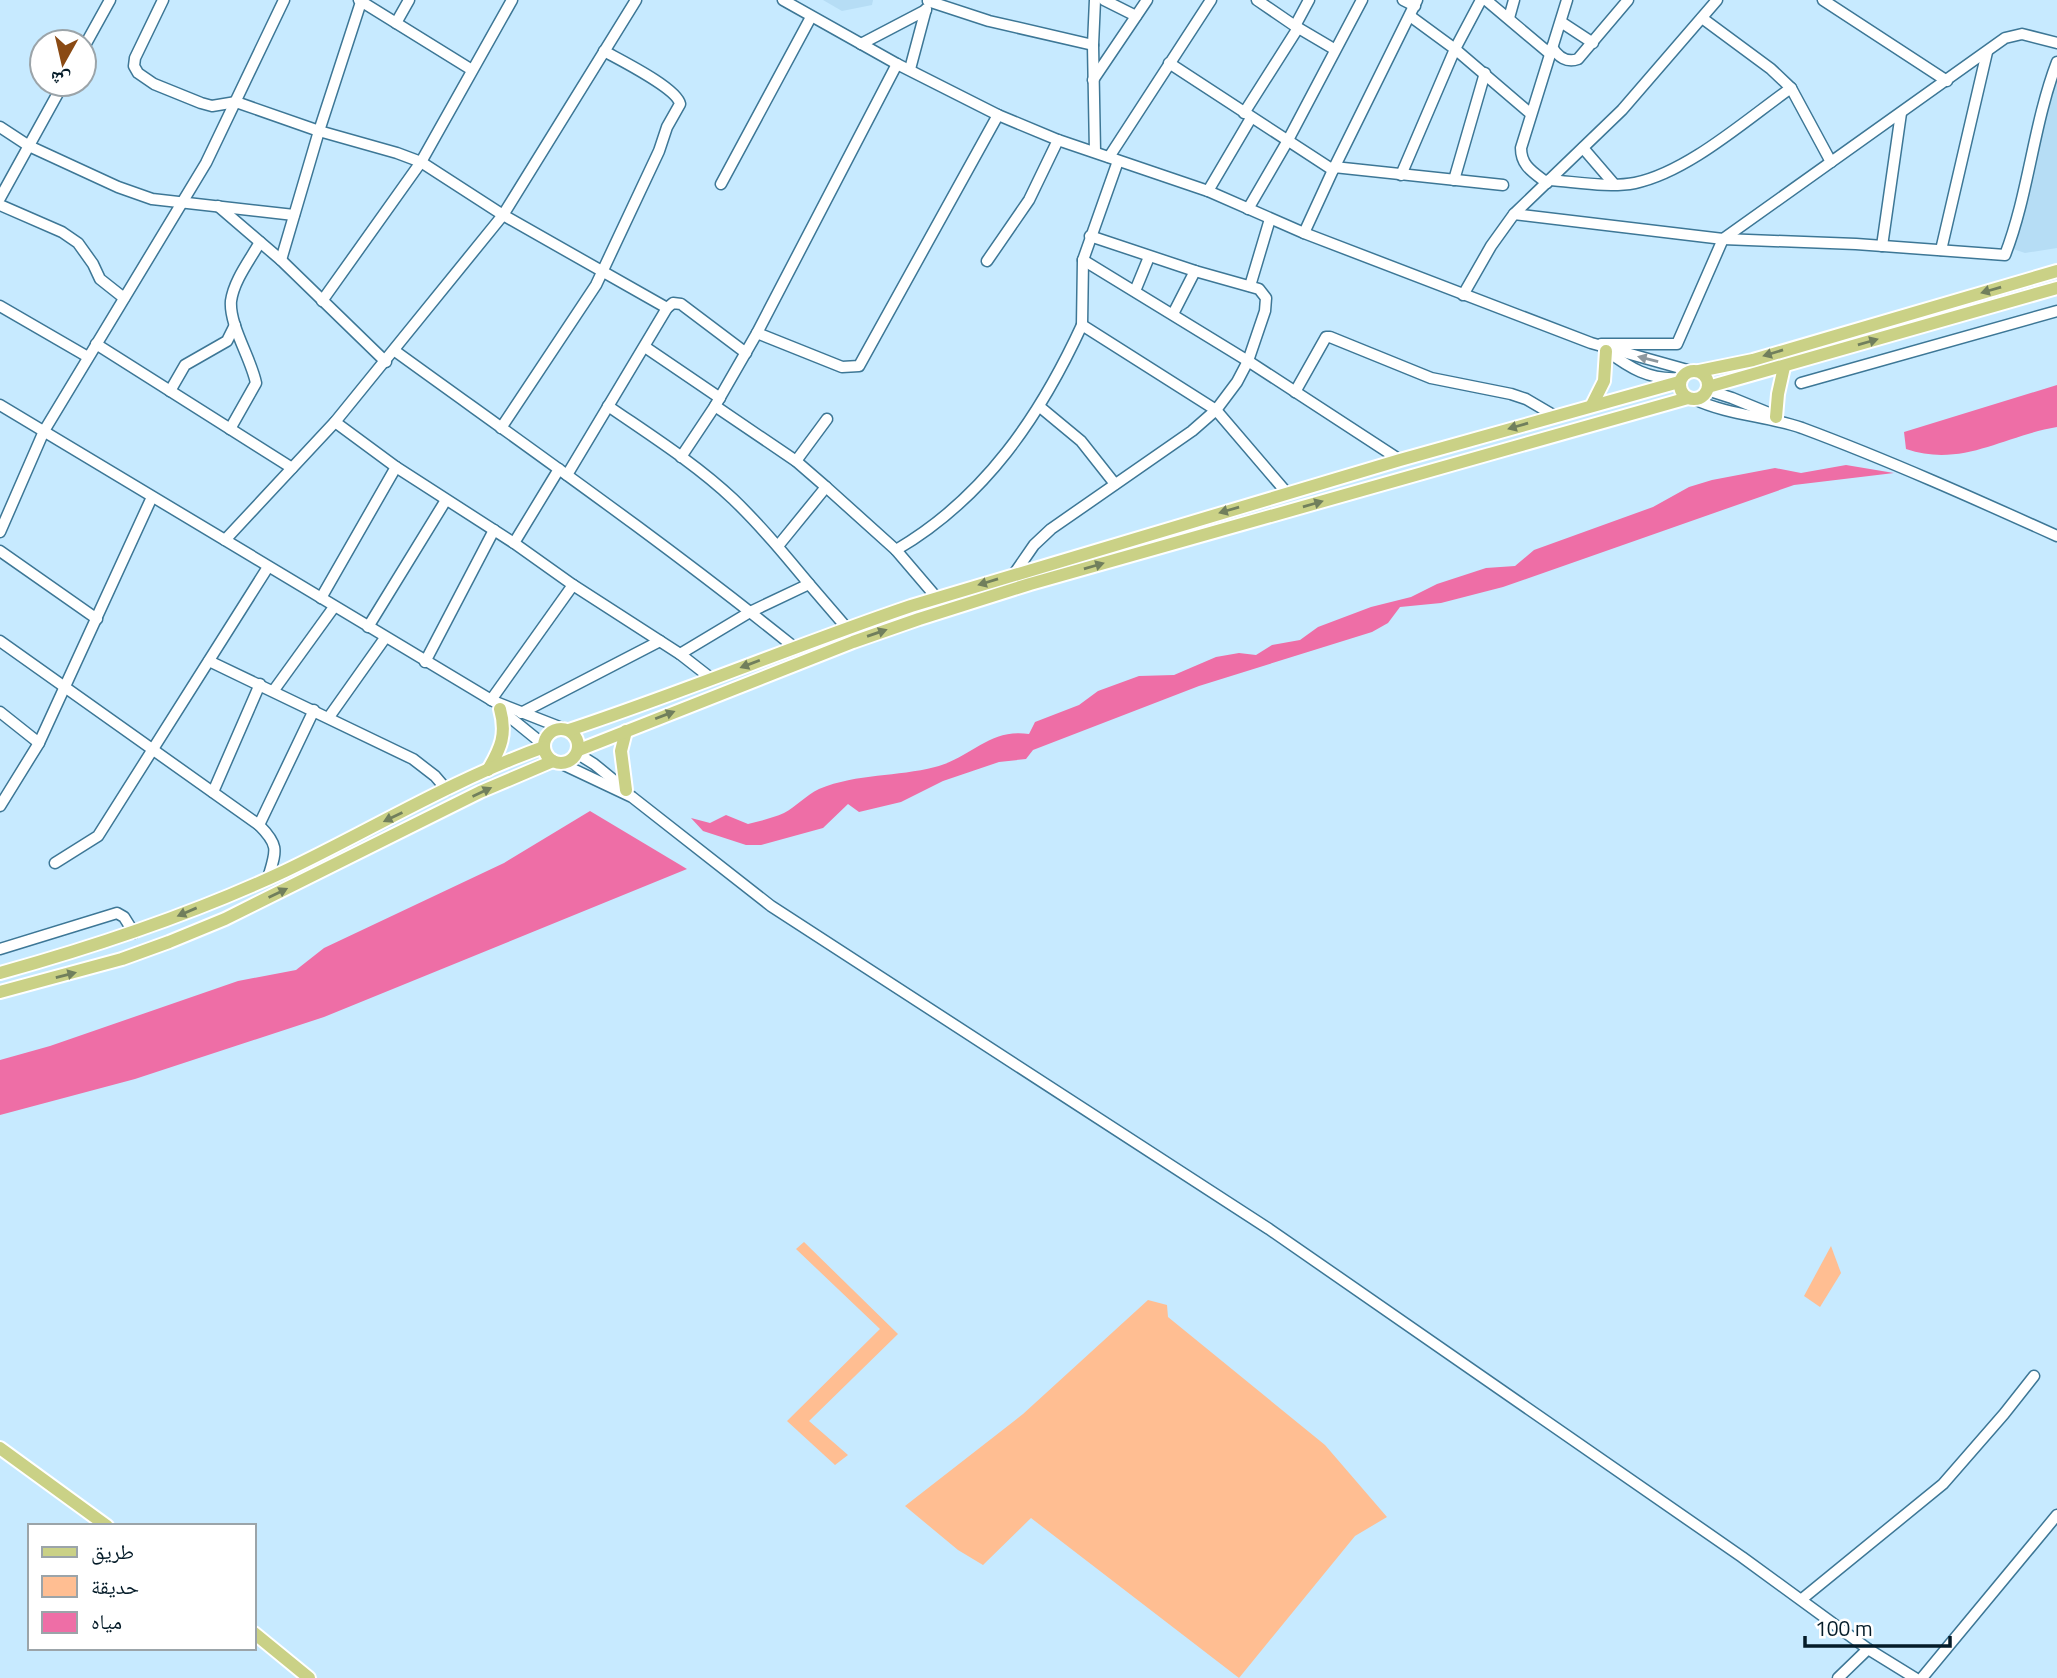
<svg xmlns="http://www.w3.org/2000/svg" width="2057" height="1678" viewBox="0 0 2057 1678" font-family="'Titillium Web','Noto Naskh Arabic',sans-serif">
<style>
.built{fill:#b6ddf5}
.green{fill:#ffbe92}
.water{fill:#ee6ea6}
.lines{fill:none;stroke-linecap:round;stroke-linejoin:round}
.minor-casing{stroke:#3d7796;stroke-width:13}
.major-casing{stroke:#fff;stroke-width:16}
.minor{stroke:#fff;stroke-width:10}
.major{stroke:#cad186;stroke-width:12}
.oneway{fill:#717f5c}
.oneway2{fill:#8e989e}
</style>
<rect width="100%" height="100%" fill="#c7eaff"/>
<g class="built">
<polygon points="823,0 873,0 872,5 842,11"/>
<polygon points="2057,74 2057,248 2025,253 2013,249 2036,142"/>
</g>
<g class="green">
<polygon points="804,1242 898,1334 809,1421 848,1455 835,1465 787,1421 880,1329 796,1249"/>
<polygon points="1831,1246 1841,1273 1820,1307 1804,1296"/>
<polygon points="1148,1300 1167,1305 1168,1317 1325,1445 1387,1517 1355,1536 1239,1678 1031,1518 983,1565 958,1550 905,1506 1023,1414"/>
</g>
<g class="water">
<path d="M2057 385V427C2003 436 1962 468 1906 449L1904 432Z"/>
<path d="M1846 465 1894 473 1794 485 1503 587 1441 603 1400 607 1388 623 1372 632 1199 686 1033 750 1026 759 999 762 943 781 901 802 859 812 848 804 823 828 761 845H746L703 831 691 818 710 823 726 815 748 824C760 821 773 818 784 813 796 807 806 795 819 789 858 773 897 777 935 767 971 758 989 728 1029 734L1035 722 1079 705 1098 691 1139 676 1174 675 1216 657 1239 653 1256 655 1272 645 1300 640 1318 627 1371 607 1411 597 1437 584 1486 568 1515 566 1534 550 1653 507 1689 487 1712 480 1775 468 1801 473Z"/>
<polygon points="590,811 687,869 324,1017 135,1079 0,1115 0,1060 50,1046 238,981 296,970 324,948 504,863"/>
</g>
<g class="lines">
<g class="minor-casing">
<g id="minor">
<polyline points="163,0 135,58 134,66 138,73 154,84 201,103 212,106 236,102 319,131 397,153 421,162 503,215 667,308"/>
<polyline points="359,0 472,70"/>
<polyline points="783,0 897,64 998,115 1058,140 1208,191 1304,233 1591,343 1691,371"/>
<polyline points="1104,0 1136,16"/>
<polyline points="1257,0 1295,26 1334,49"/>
<polyline points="1403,0 1415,6"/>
<polyline points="1486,0 1549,53"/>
<polyline points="1823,0 1947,81"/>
<polyline points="928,1 989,21 1093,45"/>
<polyline points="1410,16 1455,49 1531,114"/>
<polyline points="1509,18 1514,0"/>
<polyline points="1702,18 1771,69 1791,88 1831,162"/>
<polyline points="1561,22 1593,43"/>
<polyline points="396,23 409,0"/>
<polyline points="1295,26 1309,0"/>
<polyline points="861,44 926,10"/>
<polyline points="84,47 110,0"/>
<path d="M1552 47C1558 57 1567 63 1578 59L1628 0"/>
<polyline points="1169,63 1333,170"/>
<polyline points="910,69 926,9"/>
<polyline points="1093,80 1147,0"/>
<polyline points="1244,113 1298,28"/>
<polyline points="0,127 29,146 118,187 152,199 294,215"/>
<polyline points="1583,148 1614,184"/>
<polyline points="1095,152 1093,45 1095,0"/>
<polyline points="1109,157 1211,0"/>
<polyline points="1118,161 1083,260 1082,325 1216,410 1287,493"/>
<polyline points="1334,167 1503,185"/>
<polyline points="1401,175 1455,49 1481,0"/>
<polyline points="1454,180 1485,73"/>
<path d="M1549 180C1577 182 1608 188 1635 183 1688 172 1747 119 1791 88"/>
<path d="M1547 183C1533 172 1521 166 1521 148L1567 0"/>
<polyline points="721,184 811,17"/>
<polyline points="1208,191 1251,118"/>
<polyline points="0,198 63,84"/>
<polyline points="0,205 62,232 78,243 93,264 100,279 124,298"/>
<polyline points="218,206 281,260 386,362"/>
<polyline points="1248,209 1287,142 1362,0"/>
<path d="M1514 214 1723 239 1856 244 2005 255C2029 193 2033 125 2057 62"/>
<polyline points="1304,233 1333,170 1417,0"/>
<polyline points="1882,246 1901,113"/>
<polyline points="1941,250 1987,52"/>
<polyline points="281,260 319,131 361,2"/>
<polyline points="1083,260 1248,361 1400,460"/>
<polyline points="987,261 1029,200 1058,140"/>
<polyline points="1250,286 1270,219"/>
<polyline points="1135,291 1149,257"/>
<polyline points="1463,295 1491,246 1514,214 1622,110 1717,0"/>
<polyline points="322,301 421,162 512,0"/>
<polyline points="0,306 88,357"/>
<polyline points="1173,314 1195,271"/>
<polyline points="757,333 842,367 859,366 998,115"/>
<polyline points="96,344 292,468"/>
<polyline points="1601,344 1677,344 1723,239 2005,38 2022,34 2057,43"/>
<polyline points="645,347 720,398"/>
<path d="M395 351C529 448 665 543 794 647"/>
<path d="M1607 351C1630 368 1649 380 1679 378"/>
<polyline points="1801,383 2057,311"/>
<polyline points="1707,390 1732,398 1776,416"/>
<polyline points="170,391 185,365 227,341 235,325"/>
<polyline points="1295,392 1326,337 1330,337 1431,378 1511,394 1526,399 1555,416"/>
<path d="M1694 399C1727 415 1767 416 1802 428 1888 460 1973 498 2057 536"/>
<polyline points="0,405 493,701 562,728"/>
<path d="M608 406C650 435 696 464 733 499 761 526 785 555 809 584L750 612 680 654"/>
<polyline points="715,406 796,461 826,487 778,546"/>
<polyline points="1040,407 1081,441 1115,484"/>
<polyline points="335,422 396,467 514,543 573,585 680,654 712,679"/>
<path d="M501 428 596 285 659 151 667 127 680 104C677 88 620 60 604 51"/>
<path d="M230 429 256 383C251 358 229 325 231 301 234 280 250 260 260 242"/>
<polyline points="681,457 715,406 757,333 897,64"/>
<polyline points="796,461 827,419"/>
<polyline points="567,475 667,308 673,303 681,304 746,353"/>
<polyline points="826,487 896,550"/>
<polyline points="0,532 44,431 206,163 284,0"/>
<polyline points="225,540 335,422 503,215 636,0"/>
<polyline points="514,543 559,469"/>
<polyline points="0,551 97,619"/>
<polyline points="1014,574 1034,545 1051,529 1192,431 1216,410 1237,382 1248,361 1265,311 1266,298 1259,289 1195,271 1090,236"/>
<polyline points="809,584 846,627"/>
<polyline points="321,598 396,467"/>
<path d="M937 598 896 550C985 498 1040 416 1082 325"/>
<polyline points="368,627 446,500"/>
<path d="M0 641 259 825C280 846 276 851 268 878"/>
<polyline points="209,661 413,759 435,776 447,790"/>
<polyline points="425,662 494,530"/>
<polyline points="274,690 334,607"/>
<polyline points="491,700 573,585"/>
<polyline points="501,710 544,745"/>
<polyline points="0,712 39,743"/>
<polyline points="521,713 660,641"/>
<polyline points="329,717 385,638"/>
<polyline points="578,754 594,764 627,791"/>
<polyline points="560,763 632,797 771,906 1269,1229 1742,1557 1868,1649 1915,1678"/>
<polyline points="213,792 260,684"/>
<polyline points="0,806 39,743 152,497"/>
<polyline points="259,825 314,710"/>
<polyline points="55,863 98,836 268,567"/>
<polyline points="0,949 117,913 124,917 134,933"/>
<polyline points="1802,1599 1943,1484 2004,1414 2034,1376"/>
<polyline points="1838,1678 1868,1649"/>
<polyline points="1922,1678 2057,1515"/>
</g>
</g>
<g class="major-casing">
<g id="major">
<circle cx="1694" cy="385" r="14"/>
<polyline points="1699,371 1753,360 2057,271"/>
<polyline points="1708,387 2057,288"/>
<polyline points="1592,405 1604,381 1606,351"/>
<polyline points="1776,417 1778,394 1784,367"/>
<circle cx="561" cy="746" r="17"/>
<path d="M569 730C684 692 796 645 911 606L1400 460 1679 382"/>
<polyline points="626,731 621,751 626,790"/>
<polyline points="579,750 853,642 919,619 1030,584 1688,398"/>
<path d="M488 770C501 748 507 734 500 709"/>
<path d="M0 973C97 946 193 914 285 871 371 830 454 779 544 747"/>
<polyline points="0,992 122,959 169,942 225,919 480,792 553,761"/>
<polyline points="0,1448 107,1526"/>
<polyline points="254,1633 309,1678"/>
</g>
</g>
<use href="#minor" class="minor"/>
<use href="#major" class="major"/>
</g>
<defs><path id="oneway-solid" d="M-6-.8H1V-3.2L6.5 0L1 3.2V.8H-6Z" transform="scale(1.75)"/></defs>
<g class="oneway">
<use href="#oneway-solid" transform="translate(1991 290) rotate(164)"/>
<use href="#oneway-solid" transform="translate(1868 342) rotate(-16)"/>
<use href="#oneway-solid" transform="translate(1773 353) rotate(163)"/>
<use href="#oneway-solid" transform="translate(1518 426) rotate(164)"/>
<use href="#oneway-solid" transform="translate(1313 504) rotate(-16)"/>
<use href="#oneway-solid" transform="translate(1229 510) rotate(164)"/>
<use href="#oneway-solid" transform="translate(1094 566) rotate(-16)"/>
<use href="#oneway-solid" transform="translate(988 582) rotate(163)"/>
<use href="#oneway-solid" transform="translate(877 633) rotate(-19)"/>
<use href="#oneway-solid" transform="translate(750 664) rotate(159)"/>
<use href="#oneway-solid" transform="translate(665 715) rotate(-21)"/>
<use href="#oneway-solid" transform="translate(482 792) rotate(-25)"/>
<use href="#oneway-solid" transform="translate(393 817) rotate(154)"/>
<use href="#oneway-solid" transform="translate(278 893) rotate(-26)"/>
<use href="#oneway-solid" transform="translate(187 912) rotate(157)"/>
<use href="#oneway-solid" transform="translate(66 975) rotate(-14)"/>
</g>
<use class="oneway2" href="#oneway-solid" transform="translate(1648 359) rotate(-166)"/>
<rect x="28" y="1524" width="228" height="126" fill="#ffffff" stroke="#9ba4a9" stroke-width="2"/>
<rect x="42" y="1547" width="35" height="10" fill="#cad186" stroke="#9ba4a9" stroke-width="2"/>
<text x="91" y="1559" font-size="21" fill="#041b28">طريق</text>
<rect x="42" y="1576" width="35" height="21" fill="#ffbe92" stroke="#9ba4a9" stroke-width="2"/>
<text x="91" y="1594" font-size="21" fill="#041b28">حديقة</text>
<rect x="42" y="1612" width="35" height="21" fill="#ee6ea6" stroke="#9ba4a9" stroke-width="2"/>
<text x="91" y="1629" font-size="21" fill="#041b28">مياه</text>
<g transform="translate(63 63) rotate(188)"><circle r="33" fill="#ffffff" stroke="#9ba4a9" stroke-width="2"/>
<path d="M0-5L12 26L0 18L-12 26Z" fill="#8a4a14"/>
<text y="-10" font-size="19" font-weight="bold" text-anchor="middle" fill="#041b28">ش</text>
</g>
<path d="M1805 1636v10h145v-10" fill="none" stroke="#041b28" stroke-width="3.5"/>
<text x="1815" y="1636" font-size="21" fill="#041b28" stroke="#ffffff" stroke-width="5" paint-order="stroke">100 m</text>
</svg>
